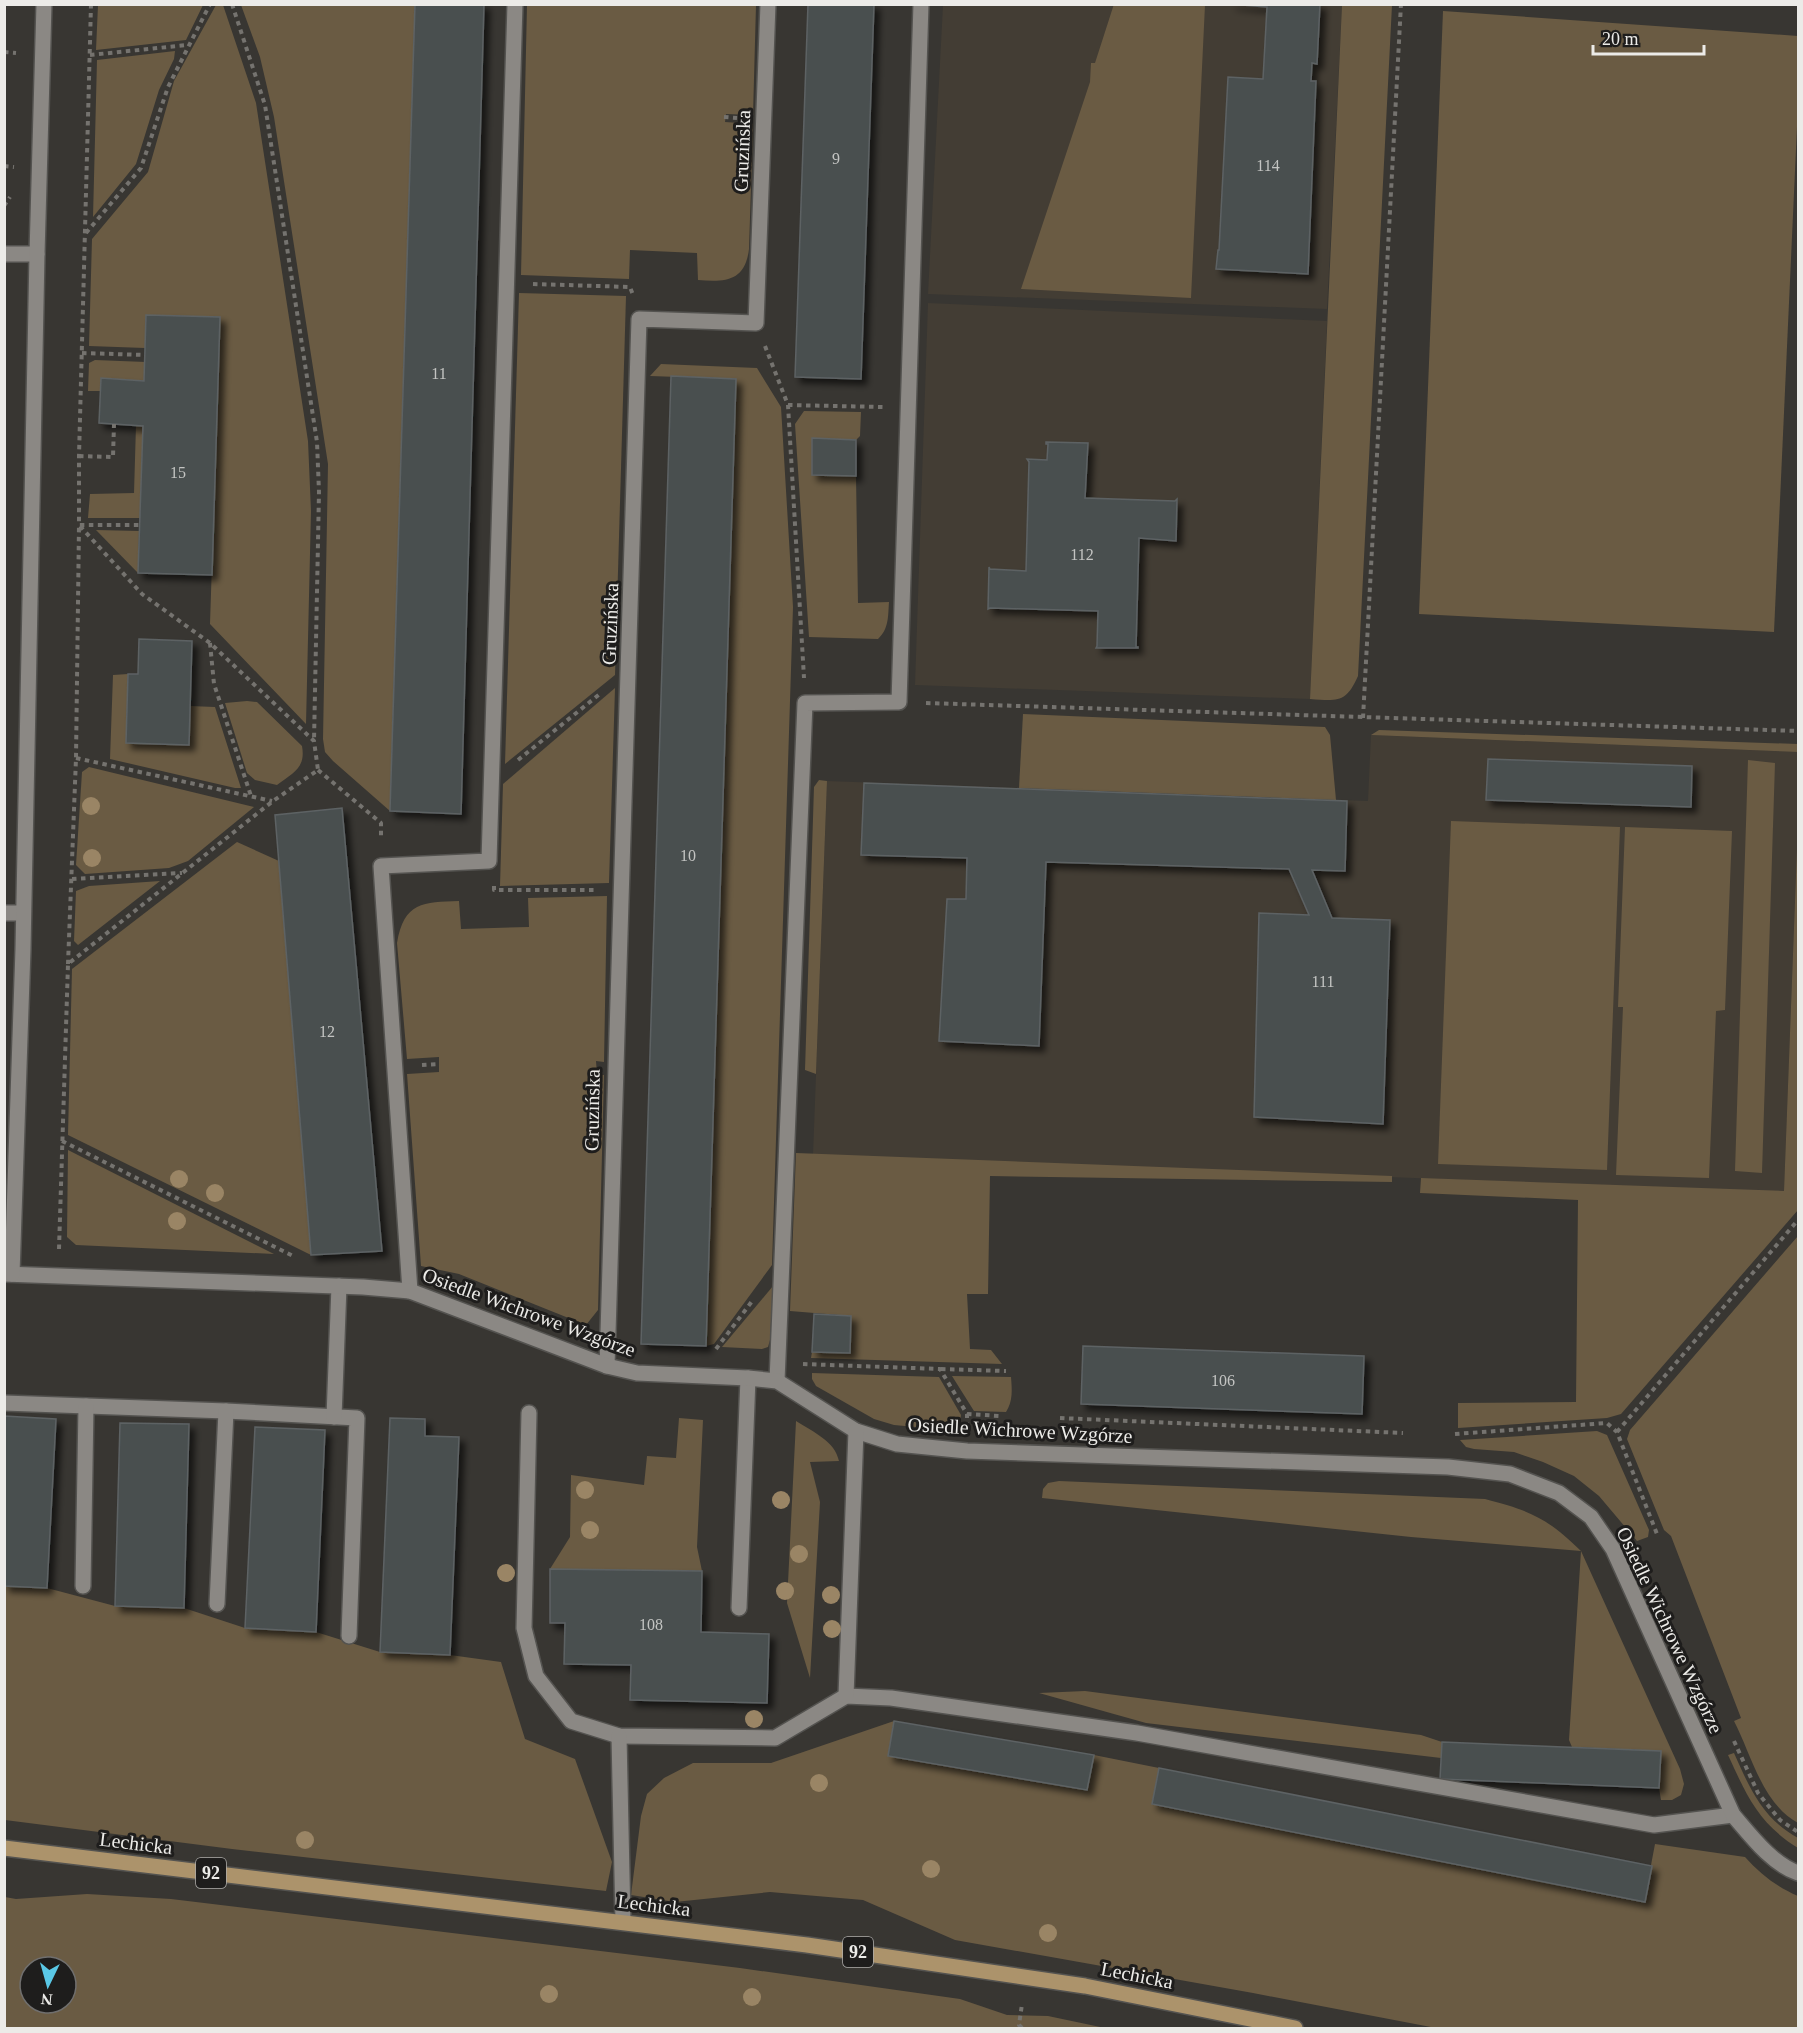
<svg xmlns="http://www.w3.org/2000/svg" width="1803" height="2033" viewBox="0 0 1803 2033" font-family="'Times New Roman',serif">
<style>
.built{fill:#433d34}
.green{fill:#6a5b43;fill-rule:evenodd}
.building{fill:#494f50;stroke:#5d6264;stroke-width:1.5;filter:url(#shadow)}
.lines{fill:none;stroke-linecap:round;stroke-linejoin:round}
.service-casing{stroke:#545350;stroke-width:18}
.pedestrian-casing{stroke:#545350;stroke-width:18}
.minor-casing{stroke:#545350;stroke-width:18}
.primary-casing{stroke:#545350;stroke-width:18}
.path{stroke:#75736f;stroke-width:4;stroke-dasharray:4.5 4.5;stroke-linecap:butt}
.service{stroke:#8b8884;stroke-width:15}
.pedestrian{stroke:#8b8884;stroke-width:15}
.minor{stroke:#8b8884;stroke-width:15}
.primary{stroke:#ac936b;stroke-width:15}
.tree{fill:#9a8565}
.labels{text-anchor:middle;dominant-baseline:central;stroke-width:6;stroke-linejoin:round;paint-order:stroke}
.number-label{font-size:16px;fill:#c3c4c2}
.shield{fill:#1e1d1c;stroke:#aeadab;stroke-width:1.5}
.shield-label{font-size:18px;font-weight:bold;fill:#ecebe8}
.street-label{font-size:20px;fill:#ecebe8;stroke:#1e1d1c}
</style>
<defs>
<filter id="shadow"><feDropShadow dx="5.5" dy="5.5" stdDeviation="3" flood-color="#0009"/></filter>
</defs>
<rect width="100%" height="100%" fill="#383632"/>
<g class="built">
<polygon points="943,5 1342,5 1327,309 928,294"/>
<polygon points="928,303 1327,321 1310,699 915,685"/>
<polygon points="1371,735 1798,752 1798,822 1784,1192 813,1155 827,781 1368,801"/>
</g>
<g class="green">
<polygon points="1114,4 1205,5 1191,298 1021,289 1090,82 1091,63 1095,63"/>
<polygon points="98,5 98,4 203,5 186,40 96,50"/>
<polygon points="216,5 223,5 256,103 308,441 311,511 306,724 210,624 220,317 146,315 145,348 89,346 92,239 148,172 174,81"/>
<polygon points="241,5 415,5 390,811 333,761 325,752 323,739 328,464 274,117 260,57"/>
<path d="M527 5H756L753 115 726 114 725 122 753 124 749 249C745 282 725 282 698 280L697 253 630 250 629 279 521 275Z"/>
<path d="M1342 5H1392L1358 676C1346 703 1338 701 1310 699Z"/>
<polygon points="1443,11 1798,36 1798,105 1774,632 1419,614"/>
<polygon points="175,51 174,59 159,90 136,164 93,217 97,60"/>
<polygon points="519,293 626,296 615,675 505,764"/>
<polygon points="95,360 146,362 144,381 101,378 101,391 88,391 89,363"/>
<polygon points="661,364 757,368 781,407 793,607 772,1265 714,1344 706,1346 735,379 650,376"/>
<path d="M804 411 861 412 860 436 856 440 812 439V475L856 476 858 603 889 602C888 616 889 629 878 639L809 637 795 424Z"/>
<polygon points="136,425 143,426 140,518 88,518 90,494 134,493"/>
<polygon points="96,530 139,531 138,573"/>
<polygon points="128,674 126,743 189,745 190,706 215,707 241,788 235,788 110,759 113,675"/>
<polygon points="615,688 609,883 500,886 503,784"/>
<path d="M247 701 257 702 302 746C306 768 293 773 277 785L255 780 247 773 225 703Z"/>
<polygon points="1023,714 1325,727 1330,735 1336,800 1019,788"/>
<polygon points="1379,730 1798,744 1798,752 1371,735"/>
<polygon points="1748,760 1775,763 1762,1173 1735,1171"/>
<polygon points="89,767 254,807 188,861 169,868 85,874 76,865 82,772"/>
<polygon points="819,780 827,781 816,1074 805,1070 814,787"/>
<polygon points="1451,821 1620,827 1607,1170 1438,1164"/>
<polygon points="1798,822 1798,1210 1621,1414 1607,1418 1458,1428 1458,1403 1576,1402 1578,1200 1420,1193 1421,1178 1784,1191"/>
<polygon points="1625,827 1732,831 1725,1010 1716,1011 1709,1178 1616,1175 1623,1007 1618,1007"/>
<polygon points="237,842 279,861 311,1255 68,1135 72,969"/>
<polygon points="160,881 78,945 74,941 76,891 89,886"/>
<path d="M607 896 604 1062 596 1061 597 1074 604 1075 598 1310 586 1325 459 1274 421 1266 407 1074 439 1072V1057L407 1059 397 943C404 902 423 902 459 901L461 929 529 927 528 898Z"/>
<polygon points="68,1150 274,1254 76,1245 67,1237"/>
<polygon points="796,1153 1392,1176 1392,1182 990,1176 988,1294 967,1294 970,1349 991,1350 1002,1364 811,1358 812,1352 849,1353 851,1316 790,1311"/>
<path d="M1798 1236V1823C1762 1803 1752 1756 1734 1721L1741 1718 1671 1536 1664 1530 1627 1439 1630 1430Z"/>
<polygon points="773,1286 770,1340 768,1347 762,1349 722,1347"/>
<polygon points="812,1373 939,1377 961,1415 959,1431 894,1425 874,1419 816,1386 812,1379"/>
<path d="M952 1376 1011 1377C1012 1390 1013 1401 1006 1412L974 1411Z"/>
<polygon points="679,1418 703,1420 697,1547 702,1571 550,1569 570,1537 571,1475 644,1485 647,1456 676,1458"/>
<path d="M796 1421C813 1432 835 1441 839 1461L810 1462 820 1502 810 1678 787 1603Z"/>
<polygon points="1597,1431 1607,1435 1649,1530 1648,1537 1637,1541 1599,1496 1574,1476 1543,1462 1514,1452 1474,1449 1466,1447 1460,1440"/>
<path d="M1059 1481 1485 1499C1531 1511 1547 1518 1581 1551L1680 1769 1684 1784 1681 1795 1672 1800H1661L1659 1788 1661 1751 1572 1747 1569 1740 1581 1551 1411 1537 1042 1498 1043 1489 1048 1483Z"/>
<polygon points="4,1586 47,1588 115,1606 184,1608 245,1628 316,1632 380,1652 450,1655 501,1662 525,1739 575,1759 612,1862 606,1891 232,1849 5,1820"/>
<polygon points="1085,1691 1421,1735 1442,1742 1441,1758 1146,1723 1039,1693"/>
<path d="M894 1721 888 1756 1087 1790 1094 1755 1159 1768 1152 1804 1644 1902 1655 1844 1745 1857C1760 1874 1777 1887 1798 1896V2028H1436L1253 1993 955 1940 863 1900 770 1892 675 1902 631 1895 641 1816 647 1794 664 1778 693 1763H771Z"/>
<path d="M1734 1753C1750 1789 1763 1819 1798 1838V1848C1758 1823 1747 1796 1728 1755Z"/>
<path d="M87 1894 171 1899 740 1968 960 1999 1007 2015 1048 2016 1105 2028H5V1897L16 1899ZM30 1967H66V2003H30Z"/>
</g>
<g class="building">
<polygon points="415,4 484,4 461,814 390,811"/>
<polygon points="808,4 874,4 861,379 795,377"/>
<polygon points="1320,4 1317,64 1312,63 1311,81 1316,81 1308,274 1216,269 1218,250 1219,250 1228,77 1263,79 1267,7 1230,4"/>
<polygon points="146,315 220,317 212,575 138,573 143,426 99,423 101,378 144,381"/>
<polygon points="671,376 736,379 706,1346 641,1344"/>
<polygon points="812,438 856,440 856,476 812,475"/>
<polygon points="1046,442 1088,443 1085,498 1175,501 1177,499 1176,541 1139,538 1136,647 1138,647 1138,648 1096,648 1097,646 1098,611 990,608 988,609 989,567 990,569 1026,571 1029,462 1027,459 1047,460 1048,444 1046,444"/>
<polygon points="139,639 192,641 189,745 126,743 128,674 138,674"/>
<polygon points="1488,759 1692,766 1691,807 1486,800"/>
<polygon points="864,783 1347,801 1345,871 1312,870 1332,918 1390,920 1383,1124 1254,1117 1259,913 1309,915 1289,869 1046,862 1039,1046 939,1041 947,899 966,899 967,858 861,855"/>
<polygon points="342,808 382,1251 311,1255 275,815"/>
<polygon points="814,1314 851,1316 850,1353 812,1352"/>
<polygon points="1083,1346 1364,1356 1362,1414 1081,1404"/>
<polygon points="4,1416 56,1419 47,1588 4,1586"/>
<polygon points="390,1418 425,1419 425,1436 459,1437 450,1655 380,1652"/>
<polygon points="120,1423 189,1424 184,1608 115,1606"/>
<polygon points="255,1427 325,1430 316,1632 245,1628"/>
<polygon points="550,1569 702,1571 701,1632 769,1634 767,1703 630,1700 631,1665 564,1664 565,1623 550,1623"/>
<polygon points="894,1721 1094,1755 1087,1790 888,1756"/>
<polygon points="1442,1742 1661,1751 1659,1788 1440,1779"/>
<polygon points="1159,1768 1652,1866 1645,1902 1152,1804"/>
</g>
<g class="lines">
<g class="service-casing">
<g id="service">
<polyline points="4,1403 226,1411 357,1418 349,1636"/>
<polyline points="529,1413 524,1628 536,1676 571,1721 619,1736 775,1738 846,1696 891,1698 1137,1733 1654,1825 1733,1815"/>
<polyline points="334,1417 339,1286"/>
<polyline points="83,1586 86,1406"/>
<polyline points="217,1604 226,1411"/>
<polyline points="739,1608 748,1378"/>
<polyline points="619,1736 623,1922"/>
</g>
</g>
<g class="pedestrian-casing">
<g id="pedestrian">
<polyline points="410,1291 381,866 489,861 515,4"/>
<path d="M607 1366C615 1017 630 668 639 319L756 323 768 4"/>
<polyline points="777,1381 805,703 899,702 921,4"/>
</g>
</g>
<g class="minor-casing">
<g id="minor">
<polyline points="4,254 37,254"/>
<polyline points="4,913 23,913"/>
<path d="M4 1274 363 1287 410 1291 607 1366 637 1373 748 1378 777 1381 856 1431 897 1444 967 1451 1448 1467 1510 1474 1559 1493 1591 1517 1613 1549 1733 1815C1751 1836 1772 1864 1798 1873"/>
<polyline points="12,1274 23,949 37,254 44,4"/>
<polyline points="846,1696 856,1431"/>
</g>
</g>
<g class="primary-casing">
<polyline id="primary" points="4,1848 807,1945 1085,1986 1295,2028"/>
</g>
<g class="path">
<polyline points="91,4 79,456 79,525 139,525"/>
<polyline points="232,4 265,105 317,442 319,492 314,741"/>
<polyline points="4,52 16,53"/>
<polyline points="90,55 187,45"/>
<polyline points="724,117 737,118"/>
<polyline points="4,166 14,167"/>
<polyline points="4,206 10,197"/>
<polyline points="86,233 141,168 168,87 210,4"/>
<polyline points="533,284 630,287 633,295"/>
<polyline points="765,346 788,405 804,678"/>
<polyline points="82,353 145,355"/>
<polyline points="788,405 883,407"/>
<polyline points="79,456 113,457 114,424"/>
<polyline points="210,643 214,684 251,796"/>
<polyline points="926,703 1798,731"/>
<polyline points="1363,718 1401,4"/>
<polyline points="76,758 272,801"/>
<polyline points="518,760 601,693"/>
<polyline points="318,770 381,823 381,839"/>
<polyline points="72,879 182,873"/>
<polyline points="494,886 494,890 594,890"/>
<polyline points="422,1065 439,1064"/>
<polyline points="62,1141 295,1257"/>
<polyline points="59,1249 68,964 273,801 318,770 314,741 210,643 142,594 79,525 76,758 68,964"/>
<polyline points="716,1349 753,1300"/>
<polyline points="803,1364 940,1369 967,1414 967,1424"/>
<polyline points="941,1369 1006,1371"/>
<polyline points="967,1414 1000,1416"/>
<polyline points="1060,1418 1403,1433"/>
<polyline points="1617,1432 1798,1220"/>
<polyline points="1455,1434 1607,1423 1617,1432 1657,1534"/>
<polyline points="1734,1741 1758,1793 1780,1820 1798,1832"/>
<polyline points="1022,2028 1019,2025 1022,2004"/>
</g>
<use href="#service" class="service"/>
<use href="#pedestrian" class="pedestrian"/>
<use href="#minor" class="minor"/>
<use href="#primary" class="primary"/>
</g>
<g class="tree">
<circle cx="91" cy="806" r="9"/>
<circle cx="92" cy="858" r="9"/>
<circle cx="179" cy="1179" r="9"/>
<circle cx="215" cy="1193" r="9"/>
<circle cx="177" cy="1221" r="9"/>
<circle cx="585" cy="1490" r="9"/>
<circle cx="781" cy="1500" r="9"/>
<circle cx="590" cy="1530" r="9"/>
<circle cx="799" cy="1554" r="9"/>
<circle cx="506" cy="1573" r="9"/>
<circle cx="785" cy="1591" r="9"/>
<circle cx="831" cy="1595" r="9"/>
<circle cx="832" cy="1629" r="9"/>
<circle cx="754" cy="1719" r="9"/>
<circle cx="819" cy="1783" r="9"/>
<circle cx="305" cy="1840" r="9"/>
<circle cx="931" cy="1869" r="9"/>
<circle cx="1048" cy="1933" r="9"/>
<circle cx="549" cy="1994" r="9"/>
<circle cx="752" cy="1997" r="9"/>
</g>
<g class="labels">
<g class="number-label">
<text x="836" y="158">9</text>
<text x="1268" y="165">114</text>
<text x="439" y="373">11</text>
<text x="178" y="472">15</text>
<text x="1082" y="554">112</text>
<text x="688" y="855">10</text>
<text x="1323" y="981">111</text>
<text x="327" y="1031">12</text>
<text x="1223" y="1380">106</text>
<text x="651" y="1624">108</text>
</g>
<g class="shield">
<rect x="196" y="1858" width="30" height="30" rx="4.5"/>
<rect x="843" y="1937" width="30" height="30" rx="4.5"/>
</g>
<g class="shield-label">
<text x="211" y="1873">92</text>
<text x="858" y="1952">92</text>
</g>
<g class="street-label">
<text transform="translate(742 151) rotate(-88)">Gruzińska</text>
<text transform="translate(610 624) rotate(-88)">Gruzińska</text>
<text transform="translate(592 1110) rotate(-89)">Gruzińska</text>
<text transform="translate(529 1312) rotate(20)">Osiedle Wichrowe Wzgórze</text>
<text transform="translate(1020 1430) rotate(3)">Osiedle Wichrowe Wzgórze</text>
<text transform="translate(1670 1630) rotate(65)">Osiedle Wichrowe Wzgórze</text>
<text transform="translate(136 1843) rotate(7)">Lechicka</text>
<text transform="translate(654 1905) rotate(7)">Lechicka</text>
<text transform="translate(1137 1975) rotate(11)">Lechicka</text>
</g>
</g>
<rect width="1803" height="2033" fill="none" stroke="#ecebe8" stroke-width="12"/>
<g transform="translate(48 1985) rotate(185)"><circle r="28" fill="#1e1d1c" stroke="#706f6e" stroke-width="1.5"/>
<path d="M0-4.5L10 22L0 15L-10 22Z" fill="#5ac8e6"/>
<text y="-9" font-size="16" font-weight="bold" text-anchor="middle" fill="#ecebe8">N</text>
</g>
<path d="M1593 45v9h111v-9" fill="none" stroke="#ecebe8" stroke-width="3"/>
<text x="1602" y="45" font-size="18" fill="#ecebe8" stroke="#1e1d1c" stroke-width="4.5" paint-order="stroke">20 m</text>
</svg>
